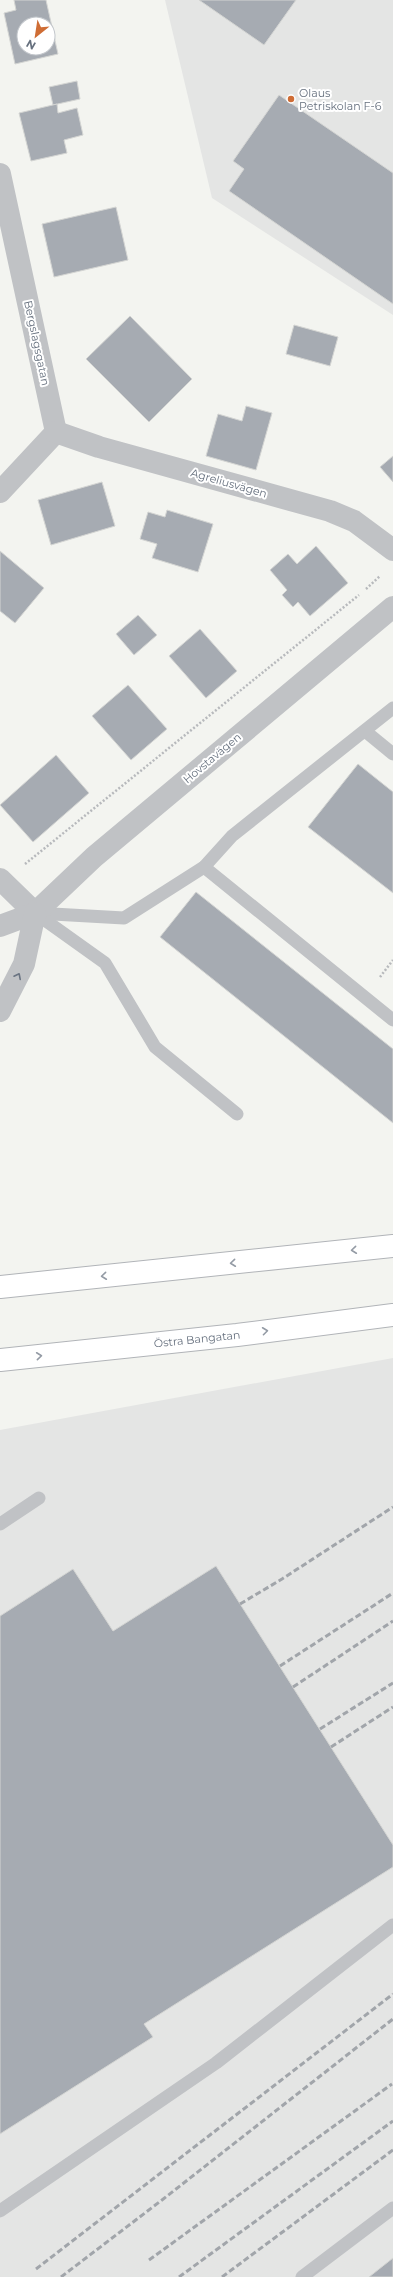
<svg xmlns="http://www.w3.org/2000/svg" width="393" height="2277" viewBox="0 0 393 2277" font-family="Montserrat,sans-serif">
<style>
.built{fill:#e4e5e4}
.building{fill:#a6abb2;stroke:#d4d5d3;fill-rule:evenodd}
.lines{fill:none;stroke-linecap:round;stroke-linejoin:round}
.primary-casing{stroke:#b1b4b8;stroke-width:24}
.path{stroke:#b7b9bc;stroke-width:2.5;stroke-dasharray:2 2;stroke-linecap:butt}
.service{stroke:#c0c2c5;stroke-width:13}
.minor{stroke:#c0c2c5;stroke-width:22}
.tertiary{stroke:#c0c2c5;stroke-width:22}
.primary{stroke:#fff;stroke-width:22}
.rail{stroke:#a1a5aa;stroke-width:3;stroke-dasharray:6 3;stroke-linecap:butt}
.oneway{stroke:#6a7482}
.oneway2{stroke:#949ba5}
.poi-dot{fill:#cf6d35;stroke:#fff;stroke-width:1.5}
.labels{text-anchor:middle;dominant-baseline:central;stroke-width:4;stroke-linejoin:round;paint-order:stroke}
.poi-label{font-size:11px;fill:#66707e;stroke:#fff;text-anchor:start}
.street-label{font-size:11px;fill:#66707e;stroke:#fff}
</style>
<rect width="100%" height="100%" fill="#f3f4f0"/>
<g class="built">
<polygon points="165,0 393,0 393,315 212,198"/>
<polygon points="393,1358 393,2277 0,2277 0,1430"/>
</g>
<g class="building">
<path d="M14 0H46L58 54 15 64 4 13 16 10ZM24 24H48V48H24Z"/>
<polygon points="199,0 296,0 264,45"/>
<polygon points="77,81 80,99 53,105 49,87"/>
<polygon points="279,95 393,173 393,304 229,191 244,169 233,161"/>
<polygon points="57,104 58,113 77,108 83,135 64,140 67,153 31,161 19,113"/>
<polygon points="116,207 128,260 54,277 42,224"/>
<polygon points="130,316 192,379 149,422 86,359"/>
<polygon points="294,325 338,337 330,366 286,354"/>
<polygon points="246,406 272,413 256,470 206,456 218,414 242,421"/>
<polygon points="393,456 393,482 380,467"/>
<polygon points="102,482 115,526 51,545 38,500"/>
<polygon points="167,510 213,524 198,572 152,558 157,544 140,539 148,512 165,517"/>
<polygon points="316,546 348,583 310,616 298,602 293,607 282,595 287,590 270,570 288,554 297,564"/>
<polygon points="0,551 44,588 15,623 0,611"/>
<polygon points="138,615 157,635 134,655 116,634"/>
<polygon points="200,629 237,671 206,698 169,656"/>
<polygon points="128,685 167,729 131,760 92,716"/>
<polygon points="56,755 89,793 33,842 0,805"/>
<polygon points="358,764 393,792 393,893 308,827"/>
<polygon points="196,892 393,1049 393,1123 160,937"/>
<polygon points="216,1566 393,1845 393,1867 144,2024 153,2037 0,2134 0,1616 73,1569 113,1631"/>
<polygon points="393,2258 393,2277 369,2277"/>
</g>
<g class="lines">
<g class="primary-casing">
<g id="primary">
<polyline points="0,1287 393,1246"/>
<polyline points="0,1360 237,1335 393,1315"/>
</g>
</g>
<g class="path">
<polyline points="366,589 380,576"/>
<polyline points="25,864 359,595"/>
<polyline points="380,977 393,960"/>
</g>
<g class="service">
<polyline points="365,731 393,754"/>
<polyline points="204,867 393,1020"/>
<polyline points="35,913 124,918 204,867 232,836 393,708"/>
<polyline points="35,913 105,963 155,1047 237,1114"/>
<polyline points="0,1524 39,1498"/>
<polyline points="0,2211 216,2063 393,1925"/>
<polyline points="302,2277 393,2208"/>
</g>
<g class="minor">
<polyline points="0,174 56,432 0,492"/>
<polyline points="56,432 99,447 330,511 354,521 393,550"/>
<polyline points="0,879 35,913"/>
</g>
<g class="tertiary">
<polyline points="0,926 35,913 94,857 393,607"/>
<polyline points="0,1011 24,964 35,913"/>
</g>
<use href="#primary" class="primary"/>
<g class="rail">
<polyline points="240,1604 282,1579 393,1507"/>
<polyline points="280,1666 393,1593"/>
<polyline points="293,1687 393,1621"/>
<polyline points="320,1729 393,1683"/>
<polyline points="331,1747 393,1707"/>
<polyline points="149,2260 392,2084"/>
<polyline points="36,2269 393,1994"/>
<polyline points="61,2277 162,2200 393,2019"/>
<polyline points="179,2277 393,2121"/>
<polyline points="222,2277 393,2150"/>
</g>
</g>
<defs><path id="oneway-chevron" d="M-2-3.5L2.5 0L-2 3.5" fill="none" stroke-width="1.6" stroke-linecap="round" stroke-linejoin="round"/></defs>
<use class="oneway" href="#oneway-chevron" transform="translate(18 976) rotate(-63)"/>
<g class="oneway2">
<use href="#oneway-chevron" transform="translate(354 1250) rotate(174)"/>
<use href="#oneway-chevron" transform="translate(233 1263) rotate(174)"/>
<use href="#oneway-chevron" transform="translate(104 1276) rotate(174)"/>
<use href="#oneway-chevron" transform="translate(265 1331) rotate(-7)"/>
<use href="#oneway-chevron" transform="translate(39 1356) rotate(-6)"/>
</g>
<circle class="poi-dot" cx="291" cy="99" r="4"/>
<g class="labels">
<g class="poi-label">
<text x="299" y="93">Olaus<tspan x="299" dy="13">Petriskolan F-6</tspan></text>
</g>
<g class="street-label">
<text transform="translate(37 343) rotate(78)">Bergslagsgatan</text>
<text transform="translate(229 483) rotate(16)">Agreliusvägen</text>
<text transform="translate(212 758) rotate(-40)">Hovstavägen</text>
<text transform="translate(197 1339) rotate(-6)">Östra Bangatan</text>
</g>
</g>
<g transform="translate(36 36) rotate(210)"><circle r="19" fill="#ffffff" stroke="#c2c6cb"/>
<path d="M0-3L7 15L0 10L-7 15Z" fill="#cf6d35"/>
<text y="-6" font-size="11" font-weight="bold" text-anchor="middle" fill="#66707e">N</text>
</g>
</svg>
